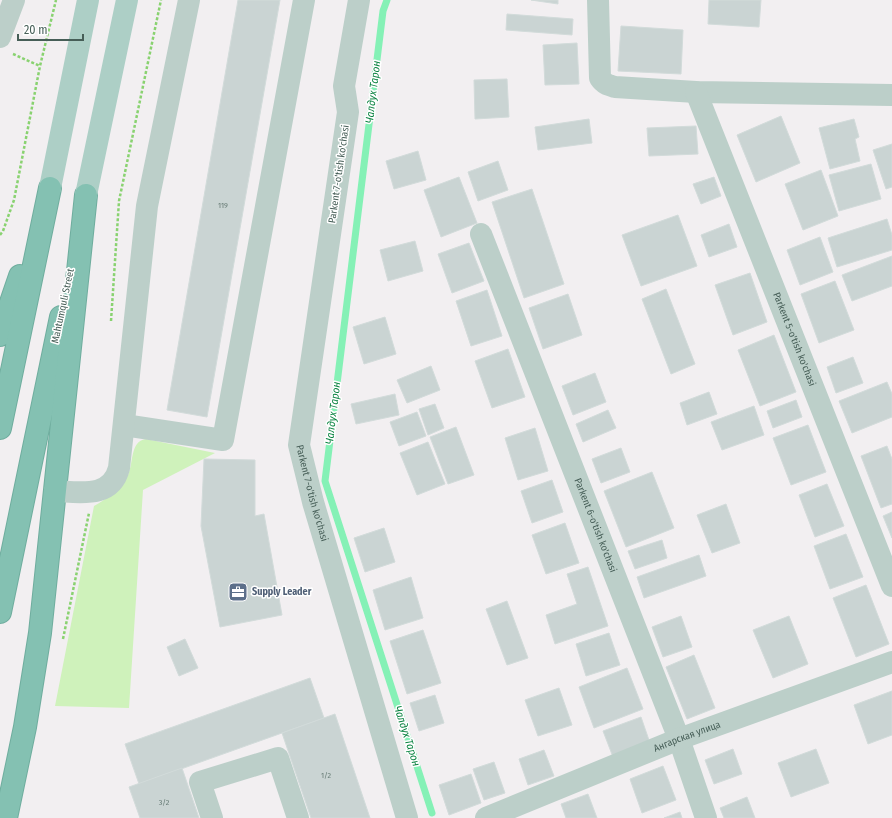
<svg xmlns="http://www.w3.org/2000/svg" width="892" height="818" viewBox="0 0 892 818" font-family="'Fira Sans Condensed',sans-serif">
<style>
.green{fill:#cff2bb}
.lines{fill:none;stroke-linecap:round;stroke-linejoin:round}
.stream{stroke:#85f1b6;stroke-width:7}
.building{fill:#cad4d3;stroke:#d2dbda}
.highway-casing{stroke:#6fad9e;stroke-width:24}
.path{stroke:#89d270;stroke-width:2.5;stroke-dasharray:3 2;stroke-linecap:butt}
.minor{stroke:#bccfc9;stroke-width:22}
.major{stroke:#adcfc6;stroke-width:22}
.highway{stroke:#84c1b2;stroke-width:22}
.labels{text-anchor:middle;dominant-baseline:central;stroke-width:3;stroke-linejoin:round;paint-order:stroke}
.number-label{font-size:8px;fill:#677c76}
.street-label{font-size:10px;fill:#465e57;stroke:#fff}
.service-label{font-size:10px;font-weight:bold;fill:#4e5e75;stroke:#fff;text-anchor:start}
.water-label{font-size:11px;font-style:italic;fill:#08823f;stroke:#fff}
</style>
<rect width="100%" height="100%" fill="#f2eff1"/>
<path class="green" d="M146 439 215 453 143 490 129 708 55 706 94 506C107 499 118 489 127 477 134 466 129 441 146 439Z"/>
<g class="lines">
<polyline class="stream" points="387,0 383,11 325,481 432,813"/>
</g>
<g class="building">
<polygon points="238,0 280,0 207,417 167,410"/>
<polygon points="531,0 558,0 558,4"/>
<polygon points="709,0 761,0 759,27 708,24"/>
<polygon points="507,14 573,19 572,35 506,30"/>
<polygon points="621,26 683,30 681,74 618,71"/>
<polygon points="577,43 579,84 545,85 543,45"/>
<polygon points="507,79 509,117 475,119 474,80"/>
<polygon points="781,116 800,163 756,182 737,135"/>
<polygon points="589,119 592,143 538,150 535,127"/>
<polygon points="854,119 859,137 855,139 860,161 830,169 819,128"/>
<polygon points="696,126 698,154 649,156 647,128"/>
<polygon points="892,144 892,187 886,189 873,150"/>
<polygon points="418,151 426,180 394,189 386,161"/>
<polygon points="498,161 508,190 478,201 468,172"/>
<polygon points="871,164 881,199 839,211 829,175"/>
<polygon points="821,170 838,216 803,230 785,184"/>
<polygon points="459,177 477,223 441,237 424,190"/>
<polygon points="714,177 721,196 701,204 693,184"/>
<polygon points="532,189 564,284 524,298 492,202"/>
<polygon points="678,215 697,266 641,286 622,235"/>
<polygon points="887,219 892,235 892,250 837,267 828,238"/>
<polygon points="729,224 737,247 709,257 701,235"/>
<polygon points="820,237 833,272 800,285 787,250"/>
<polygon points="415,241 423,271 388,281 380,250"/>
<polygon points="469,243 484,281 452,293 438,254"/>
<polygon points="892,256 892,286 852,301 842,275"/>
<polygon points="750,273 767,322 733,335 715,285"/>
<polygon points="835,281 854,330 819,343 801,294"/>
<polygon points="666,289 695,364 671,374 642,299"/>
<polygon points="487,290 502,336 471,346 456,301"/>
<polygon points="568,294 582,335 543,349 529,308"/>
<polygon points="385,317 396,354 364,364 353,327"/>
<polygon points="774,335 796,392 760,406 738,350"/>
<polygon points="508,349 525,397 492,408 475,361"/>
<polygon points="853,357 863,383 836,393 827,367"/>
<polygon points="431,366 440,390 407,403 397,380"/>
<polygon points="595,373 606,402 573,415 562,386"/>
<polygon points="887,382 892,394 892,417 852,433 839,401"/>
<polygon points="709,392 717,414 687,425 680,403"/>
<polygon points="395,394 399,415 356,424 351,404"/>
<polygon points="796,400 802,417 773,428 767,411"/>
<polygon points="435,404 444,428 428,435 419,409"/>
<polygon points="754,406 764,435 722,450 711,422"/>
<polygon points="608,410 616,428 583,442 576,424"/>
<polygon points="417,412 426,436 399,446 390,422"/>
<polygon points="808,425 826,472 791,485 773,438"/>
<polygon points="456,427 474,475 448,484 430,437"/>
<polygon points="535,428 548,471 518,480 505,438"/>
<polygon points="428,442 445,484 417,495 400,453"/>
<polygon points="887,446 892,459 892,504 881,508 861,456"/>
<polygon points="621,448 630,472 601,483 592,459"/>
<polygon points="204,459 255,460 255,516 264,514 282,615 220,627 201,526"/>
<polygon points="652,472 674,528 626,547 604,491"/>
<polygon points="552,480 563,512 532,523 521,491"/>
<polygon points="827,484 844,526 815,537 799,495"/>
<polygon points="726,504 740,543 712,553 697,515"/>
<polygon points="892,512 892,538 883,516"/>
<polygon points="565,523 579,563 546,574 532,535"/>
<polygon points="384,528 395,562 365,572 354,538"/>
<polygon points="846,534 863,577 830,589 814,546"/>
<polygon points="662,540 667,558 635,569 628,551"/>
<polygon points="699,555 706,576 644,598 637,577"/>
<polygon points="588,567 608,626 555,644 546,615 577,604 567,574"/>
<polygon points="411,577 423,618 385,630 373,590"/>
<polygon points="866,585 889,644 856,657 833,598"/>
<polygon points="507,601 528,658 507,665 486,609"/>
<polygon points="681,616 692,647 663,657 652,627"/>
<polygon points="789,616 808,664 773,678 753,630"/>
<polygon points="423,630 441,683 407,694 390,641"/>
<polygon points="609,633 620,665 586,676 576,644"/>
<polygon points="185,639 198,668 179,676 167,647"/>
<polygon points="694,655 715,708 687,719 666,667"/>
<polygon points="627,668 643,709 594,728 579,687"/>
<polygon points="310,678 324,718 139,784 125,744"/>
<polygon points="559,688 572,725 538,736 525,700"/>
<polygon points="892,691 892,735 868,744 854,705"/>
<polygon points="435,695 444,723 419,731 410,703"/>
<polygon points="335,714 370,818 311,818 282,733"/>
<polygon points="641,717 650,743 613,757 603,731"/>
<polygon points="733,749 742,774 714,784 705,760"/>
<polygon points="816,749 829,783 791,797 778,763"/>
<polygon points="544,750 554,776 528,785 519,759"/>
<polygon points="494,762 505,793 484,800 473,769"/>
<polygon points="663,766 676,800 642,813 630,779"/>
<polygon points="182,768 199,818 140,818 129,787"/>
<polygon points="471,774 481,803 449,815 439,785"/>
<polygon points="588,794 597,818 566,818 561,804"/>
<polygon points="747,797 755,818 724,818 720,808"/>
<polygon points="680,812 682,818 664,818"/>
</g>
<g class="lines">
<g class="highway-casing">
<g id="highway">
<polyline points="0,335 20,276"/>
<polyline points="0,428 50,188"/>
<polyline points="0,612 61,317"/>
<polyline points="6,818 25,727 40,633 86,195"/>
</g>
</g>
<g class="path">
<polyline points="13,54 40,66"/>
<polyline points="0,235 3,231 14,200 40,66 56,0"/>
<polyline points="111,321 119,201 161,0"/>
<polyline points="63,639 89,513"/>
</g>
<g class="minor">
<path id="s1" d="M359 0 344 86 348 112 299 445 313 502 407 818"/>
<path d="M598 0 600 78C604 84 608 85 615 87L696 92 892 95"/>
<polyline points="0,37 14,0"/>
<path id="s2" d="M696 92 892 586"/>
<path id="s3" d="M481 234 679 739 706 818"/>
<polyline points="124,425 223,440 304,0"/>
<path d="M55 491C80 492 111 499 119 468L147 206 189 0"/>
<polyline points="212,818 200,782 278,758 298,818"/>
<path id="s4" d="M486 818 679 739 892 662"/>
</g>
<g class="major">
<polyline points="50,188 88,0"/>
<polyline points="86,195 127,0"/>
</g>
<use href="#highway" class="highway"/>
</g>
<defs>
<g id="office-square" transform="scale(1)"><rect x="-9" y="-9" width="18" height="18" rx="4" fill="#5c6f8a" stroke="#fff"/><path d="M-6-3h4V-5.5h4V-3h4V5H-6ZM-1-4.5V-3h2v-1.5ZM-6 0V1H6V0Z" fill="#fff"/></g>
</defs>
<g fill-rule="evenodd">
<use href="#office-square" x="238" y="592"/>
</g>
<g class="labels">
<g class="number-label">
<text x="223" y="205">119</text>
<text x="326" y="775">1/2</text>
<text x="164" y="802">3/2</text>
</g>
<g class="street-label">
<text transform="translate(339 174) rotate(-82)">Parkent 7-o'tish ko'chasi</text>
<text transform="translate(63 306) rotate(-78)">Mahtumquli Street</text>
<text stroke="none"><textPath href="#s2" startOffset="266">Parkent 5-o'tish ko'chasi</textPath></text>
<text stroke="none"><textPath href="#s1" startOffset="500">Parkent 7-o'tish ko'chasi</textPath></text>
<text stroke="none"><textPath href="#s3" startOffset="313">Parkent 6-o'tish ko'chasi</textPath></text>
<text stroke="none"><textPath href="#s4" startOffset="217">Ангарская улица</textPath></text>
</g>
<g class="service-label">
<text x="252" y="592">Supply Leader</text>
</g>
<g class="water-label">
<text transform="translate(373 92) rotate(-83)">Чалдух Тарон</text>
<text transform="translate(333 413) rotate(-83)">Чалдух Тарон</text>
<text transform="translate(407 736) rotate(72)">Чалдух Тарон</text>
</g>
</g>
<path d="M18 34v6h65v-6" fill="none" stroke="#465e57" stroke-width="2"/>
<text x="24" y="34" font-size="12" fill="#465e57" stroke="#ffffff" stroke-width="3" paint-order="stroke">20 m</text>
</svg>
